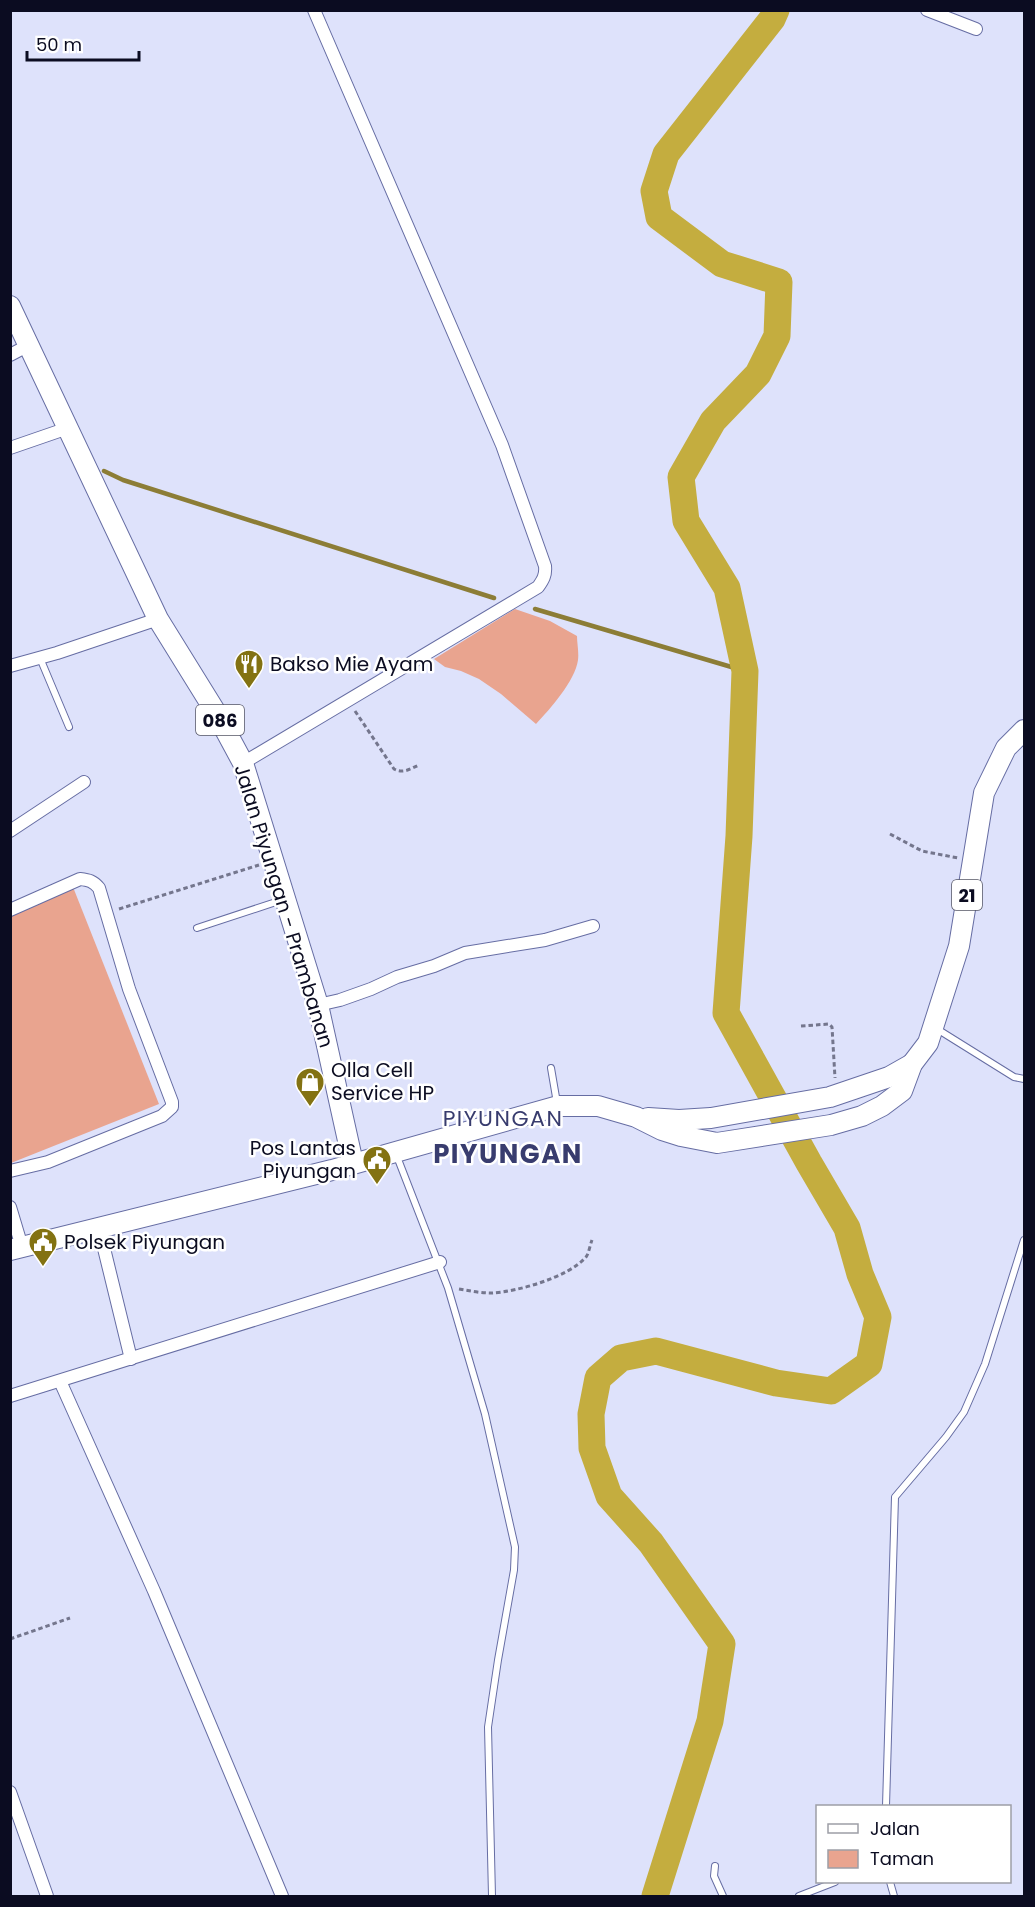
<svg xmlns="http://www.w3.org/2000/svg" width="1035" height="1907" viewBox="0 0 1035 1907" font-family="Poppins,sans-serif">
<style>
.green{fill:#e9a48f}
.lines{fill:none;stroke-linecap:round;stroke-linejoin:round}
.stream{stroke:#8c7d36;stroke-width:4.5}
.river{stroke:#c4ad3f;stroke-width:27}
.service-casing{stroke:#666da3;stroke-width:8}
.minor-casing{stroke:#666da3;stroke-width:14}
.primary-casing{stroke:#666da3;stroke-width:22}
.trunk-casing{stroke:#666da3;stroke-width:22}
.path{stroke:#74768d;stroke-width:3;stroke-dasharray:4.5 3;stroke-linecap:butt}
.service{stroke:#fff;stroke-width:6}
.minor{stroke:#fff;stroke-width:12}
.primary{stroke:#fff;stroke-width:20}
.trunk{stroke:#fff;stroke-width:20}
.labels{text-anchor:middle;dominant-baseline:central;stroke-width:5;stroke-linejoin:round;paint-order:stroke}
.shield{fill:#fff;stroke:#545564;stroke-width:1.5}
.shield-label{font-size:18px;font-weight:bold;fill:#0b0c21}
.poi-label{font-size:20px;fill:#0b0c21;stroke:#fff;text-anchor:start}
.street-label{font-size:20px;fill:#0b0c21;stroke:#fff}
.quarter-label{font-size:22px;letter-spacing:1.5px;fill:#383c6e;stroke:#fff}
.district-label{font-size:26px;font-weight:bold;letter-spacing:1.5px;fill:#383c6e;stroke:#fff}
</style>
<rect width="100%" height="100%" fill="#dee2fb"/>
<g class="green">
<path d="M515 609 550 621 577 636C577 643 579 652 578 660 575 681 550 709 536 724L501 694 479 679 461 671 445 667 434 659Z"/>
<polygon points="71,882 159,1104 11,1163 11,907"/>
</g>
<g class="lines">
<g class="stream">
<polyline points="104,471 123,480 494,598"/>
<polyline points="535,609 745,671"/>
</g>
<polyline class="river" points="655,1896 710,1721 722,1644 651,1543 609,1496 592,1448 591,1414 598,1378 621,1358 656,1351 776,1383 831,1391 869,1364 878,1317 860,1274 847,1228 809,1163 726,1013 739,836 745,671 727,588 686,521 681,477 713,421 758,374 777,336 779,282 722,264 659,217 654,191 666,154 772,19 776,10"/>
<g class="service-casing">
<g id="service">
<polyline points="40,658 69,727"/>
<polyline points="197,928 282,900"/>
<polyline points="937,1029 1014,1077 1024,1079"/>
<polyline points="551,1068 557,1103"/>
<polyline points="396,1154 448,1288 485,1414 515,1547 514,1570 498,1660 488,1727 492,1896"/>
<polyline points="886,1806 895,1497 946,1437 964,1412 985,1364 1024,1240"/>
<polyline points="715,1866 714,1876 723,1896"/>
<polyline points="890,1882 894,1896"/>
<polyline points="799,1896 835,1882"/>
</g>
</g>
<g class="minor-casing">
<g id="minor">
<polyline points="927,10 976,29"/>
<polyline points="10,355 29,345"/>
<polyline points="10,448 68,428"/>
<polyline points="10,666 57,653 158,619"/>
<path d="M243 763 538 587C543 580 546 575 545 566L502 445 314 10"/>
<polyline points="10,831 84,782"/>
<path d="M10 910 80 879C89 880 93 881 99 888L129 989 172 1102V1107L162 1116 48 1162 10 1171"/>
<polyline points="318,1005 340,1000 371,989 397,977 434,966 465,953 545,940 593,926"/>
<polyline points="10,1207 22,1247"/>
<polyline points="99,1228 131,1359"/>
<polyline points="60,1381 154,1591 282,1896"/>
<polyline points="10,1396 440,1262"/>
<polyline points="10,1792 47,1896"/>
</g>
</g>
<g class="primary-casing">
<polyline id="primary" points="10,306 158,619 215,711 243,763 318,1005 353,1163"/>
</g>
<g class="trunk-casing">
<g id="trunk">
<polyline points="648,1118 679,1120 711,1118 830,1097 889,1077 912,1064"/>
<polyline points="10,1250 332,1170 558,1106 598,1106 636,1117 662,1130 681,1136 717,1143 831,1125 862,1116 882,1106 902,1091 912,1064 928,1043 959,946 984,793 1006,748 1024,730"/>
</g>
</g>
<g class="path">
<path d="M355 711 394 769C403 774 410 769 419 765"/>
<polyline points="890,834 922,851 958,858"/>
<polyline points="119,909 259,865"/>
<polyline points="801,1026 829,1024 832,1027 835,1078"/>
<path d="M459 1289C470 1291 481 1293 491 1293 517 1292 569 1277 586 1257 589 1253 590 1245 592 1240"/>
<polyline points="10,1639 70,1618"/>
</g>
<use href="#service" class="service"/>
<use href="#minor" class="minor"/>
<use href="#primary" class="primary"/>
<use href="#trunk" class="trunk"/>
</g>
<defs>
<g id="restaurant-pin" transform="scale(1.5)"><path d="M0 17L-7.5 6A9.5 9.5 0 1 1 7.5 6Z" fill="#837212" stroke="#fff"/><path d="M-5-6h1v4h1v-4h1v4h1v-4h1v5L-1.5 .5V6h-2V.5L-5-1ZM5-6V6H3V1.5H1.5Q1.5-4 5-6Z" fill="#fff"/></g>
<g id="shop-pin" transform="scale(1.5)"><path d="M0 17L-7.5 6A9.5 9.5 0 1 1 7.5 6Z" fill="#837212" stroke="#fff"/><path d="M-5-2.5h2.3a2.7 3.5 0 0 1 5.4 0H5L5.5 6h-11ZM-1.5-2.5h3a1.5 2.3 0 0 0-3 0Z" fill="#fff"/></g>
<g id="civic-pin" transform="scale(1.5)"><path d="M0 17L-7.5 6A9.5 9.5 0 1 1 7.5 6Z" fill="#837212" stroke="#fff"/><path d="M-.6-6.5H3V-4.5H.6V-3L4-1V1h2V6H-6V1h2V-1L-.6-3ZM-1.2 2.5V6h2.4V2.5Z" fill="#fff"/></g>
</defs>
<g fill-rule="evenodd">
<use href="#restaurant-pin" x="249" y="664"/>
<use href="#shop-pin" x="310" y="1082"/>
<use href="#civic-pin" x="377" y="1160"/>
<use href="#civic-pin" x="43" y="1242"/>
</g>
<g class="labels">
<g class="shield">
<rect x="196" y="705" width="48" height="30" rx="4.5"/>
<rect x="952" y="880" width="30" height="30" rx="4.5"/>
</g>
<g class="shield-label">
<text x="220" y="720">086</text>
<text x="967" y="895">21</text>
</g>
<g class="poi-label">
<text x="270" y="664">Bakso Mie Ayam</text>
<text x="331" y="1070">Olla Cell<tspan x="331" dy="23">Service HP</tspan></text>
<text x="356" y="1148" text-anchor="end">Pos Lantas<tspan x="356" dy="23">Piyungan</tspan></text>
<text x="64" y="1242">Polsek Piyungan</text>
</g>
<g class="street-label">
<text transform="translate(284 906) rotate(73)">Jalan Piyungan - Prambanan</text>
</g>
<g class="quarter-label">
<text x="503" y="1118">PIYUNGAN</text>
</g>
<g class="district-label">
<text x="508" y="1154">PIYUNGAN</text>
</g>
</g>
<rect width="1035" height="1907" fill="none" stroke="#0b0c21" stroke-width="24"/>
<rect x="816" y="1805" width="195" height="78" fill="#ffffff" stroke="#9d9ea6" stroke-width="1.5"/>
<rect x="828" y="1824" width="30" height="9" fill="#ffffff" stroke="#9d9ea6" stroke-width="1.5"/>
<text x="870" y="1835" font-size="18" fill="#0b0c21">Jalan</text>
<rect x="828" y="1850" width="30" height="18" fill="#e9a48f" stroke="#9d9ea6" stroke-width="1.5"/>
<text x="870" y="1865" font-size="18" fill="#0b0c21">Taman</text>
<path d="M27 51v9h112v-9" fill="none" stroke="#0b0c21" stroke-width="3"/>
<text x="36" y="51" font-size="18" fill="#0b0c21" stroke="#ffffff" stroke-width="4.5" paint-order="stroke">50 m</text>
</svg>
